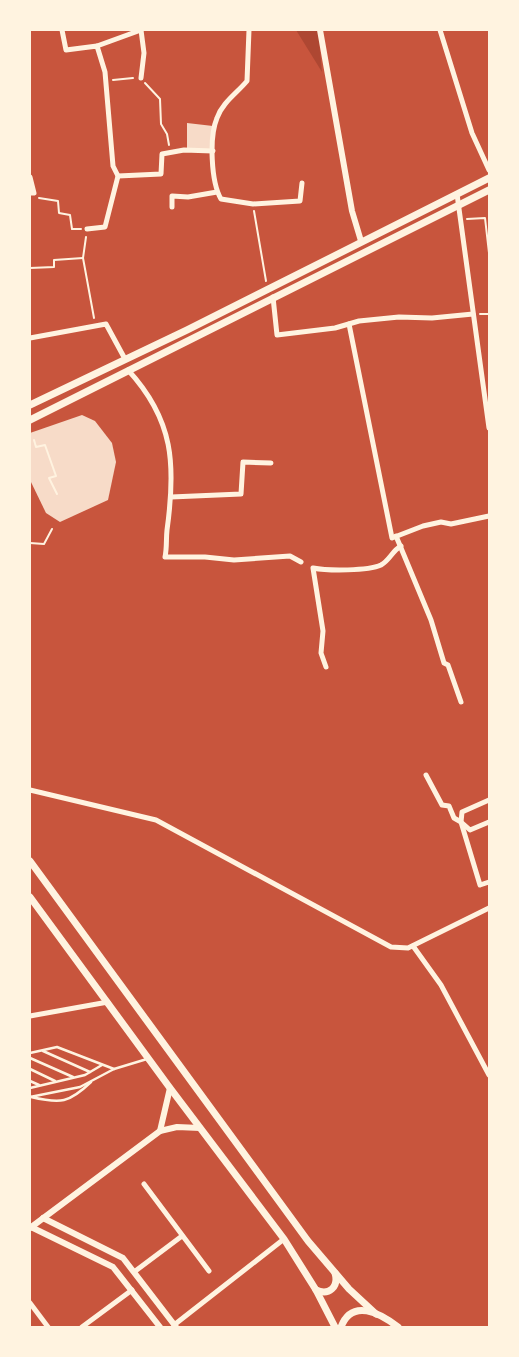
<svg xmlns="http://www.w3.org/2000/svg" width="519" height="1357" viewBox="0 0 519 1357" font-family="Poppins,sans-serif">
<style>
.green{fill:#ae4732}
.building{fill:#f7dbc8}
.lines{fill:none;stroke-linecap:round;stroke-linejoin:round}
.path{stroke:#fff3e0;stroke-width:2}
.service{stroke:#fff3e0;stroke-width:2.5}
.minor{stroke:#fff3e0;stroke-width:5}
.tertiary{stroke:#fff3e0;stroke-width:6}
.secondary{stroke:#fff3e0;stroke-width:7}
</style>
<rect width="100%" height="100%" fill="#c8553d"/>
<polygon class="green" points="296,30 318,30 322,72"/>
<g class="building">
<polygon points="187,123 213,126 211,150 187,149"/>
<polygon points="82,415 95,421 112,443 116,462 108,500 60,522 46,513 30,480 30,433"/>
</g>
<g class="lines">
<g class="path">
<polyline points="113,80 133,78"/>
<polyline points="145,83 160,99 161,124 167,134 169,145"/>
<polyline points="39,198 58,201 59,213 70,215 72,229 81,229"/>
<polyline points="254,211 266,281"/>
<polyline points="467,219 485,218 489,253"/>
<polyline points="86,237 83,258 94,318"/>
<polyline points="30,268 54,267 54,260 83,258"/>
<polyline points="480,314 489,314"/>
<polyline points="34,440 36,447 45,445 56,476 49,478 57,494"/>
<polyline points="30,543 44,544 52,529"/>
</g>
<g class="service">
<polyline points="43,1051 90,1072"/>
<polyline points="30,1053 57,1047 114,1069"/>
<polyline points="30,1058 73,1077"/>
<polyline points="30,1069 55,1081"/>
<polyline points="30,1081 39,1085"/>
<polyline points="30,1088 85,1075 102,1065"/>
<polyline points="30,1097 80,1087 114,1069 147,1059"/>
<path d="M31 1097C61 1104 69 1103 91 1082"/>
</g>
<g class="minor">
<polyline points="62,30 66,50 97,46 105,72 113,166 118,176 105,227 87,229"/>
<path d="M249 30 247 81C237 93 222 103 217 118 209 137 211 182 221 199L253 204 300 201 302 183"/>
<polyline points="440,30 472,133 489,170"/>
<polyline points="97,46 141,30"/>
<polyline points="141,78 144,53 141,30"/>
<polyline points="118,176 161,174 162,154 184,150 213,151"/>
<polyline points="30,177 34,193 30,193"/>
<polyline points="457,194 489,428"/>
<polyline points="172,207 172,196 188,197 217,192"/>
<polyline points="273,297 277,335 335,328 359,321 399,317 432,318 473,314"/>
<polyline points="349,324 392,538 423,526 441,522 451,524 489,516"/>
<polyline points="30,338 106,324 125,359"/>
<path d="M128 370C174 420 176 465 167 530 166 539 167 548 165 557H205L234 560 290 556 301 562"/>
<polyline points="171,497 241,494 243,462 271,463"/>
<polyline points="396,536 431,620 444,663 448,665 461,702"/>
<path d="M326 667 321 653 323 631 313 568C328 571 368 571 381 565 390 560 392 551 401 546"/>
<polyline points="426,775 442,805 449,806 454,818 461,822 480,885 489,882"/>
<polyline points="30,790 156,820 391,947 408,948 489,908"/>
<polyline points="489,800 462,812 461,822 470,830 489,822"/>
<polyline points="413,946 441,985 489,1075"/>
<polyline points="30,1016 108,1002"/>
<polyline points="144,1184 209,1271"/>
<polyline points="134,1272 182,1236"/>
<polyline points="30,1303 48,1327"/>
<polyline points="174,1325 284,1239"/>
<polyline points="82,1327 132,1290"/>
</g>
<g class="tertiary">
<polyline points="320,30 352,211 361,241"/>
<polyline points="160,1131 170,1088"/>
<polyline points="43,1218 123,1258 176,1327"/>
<polyline points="31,1227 113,1267 160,1327"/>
<polyline points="30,1228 160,1131 177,1127 200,1128"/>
</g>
<g class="secondary">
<polyline points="30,405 187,330 489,178"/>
<polyline points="30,420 489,190"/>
<polyline points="30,861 308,1241 349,1289 376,1314"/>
<polyline points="30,897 170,1088 284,1239 316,1290 335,1327"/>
<path d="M316 1290C329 1296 339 1287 335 1273"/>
<path d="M341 1327C352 1298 380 1313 398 1327"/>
</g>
</g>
<rect width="519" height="1357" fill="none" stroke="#fff3e0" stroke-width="62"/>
</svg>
